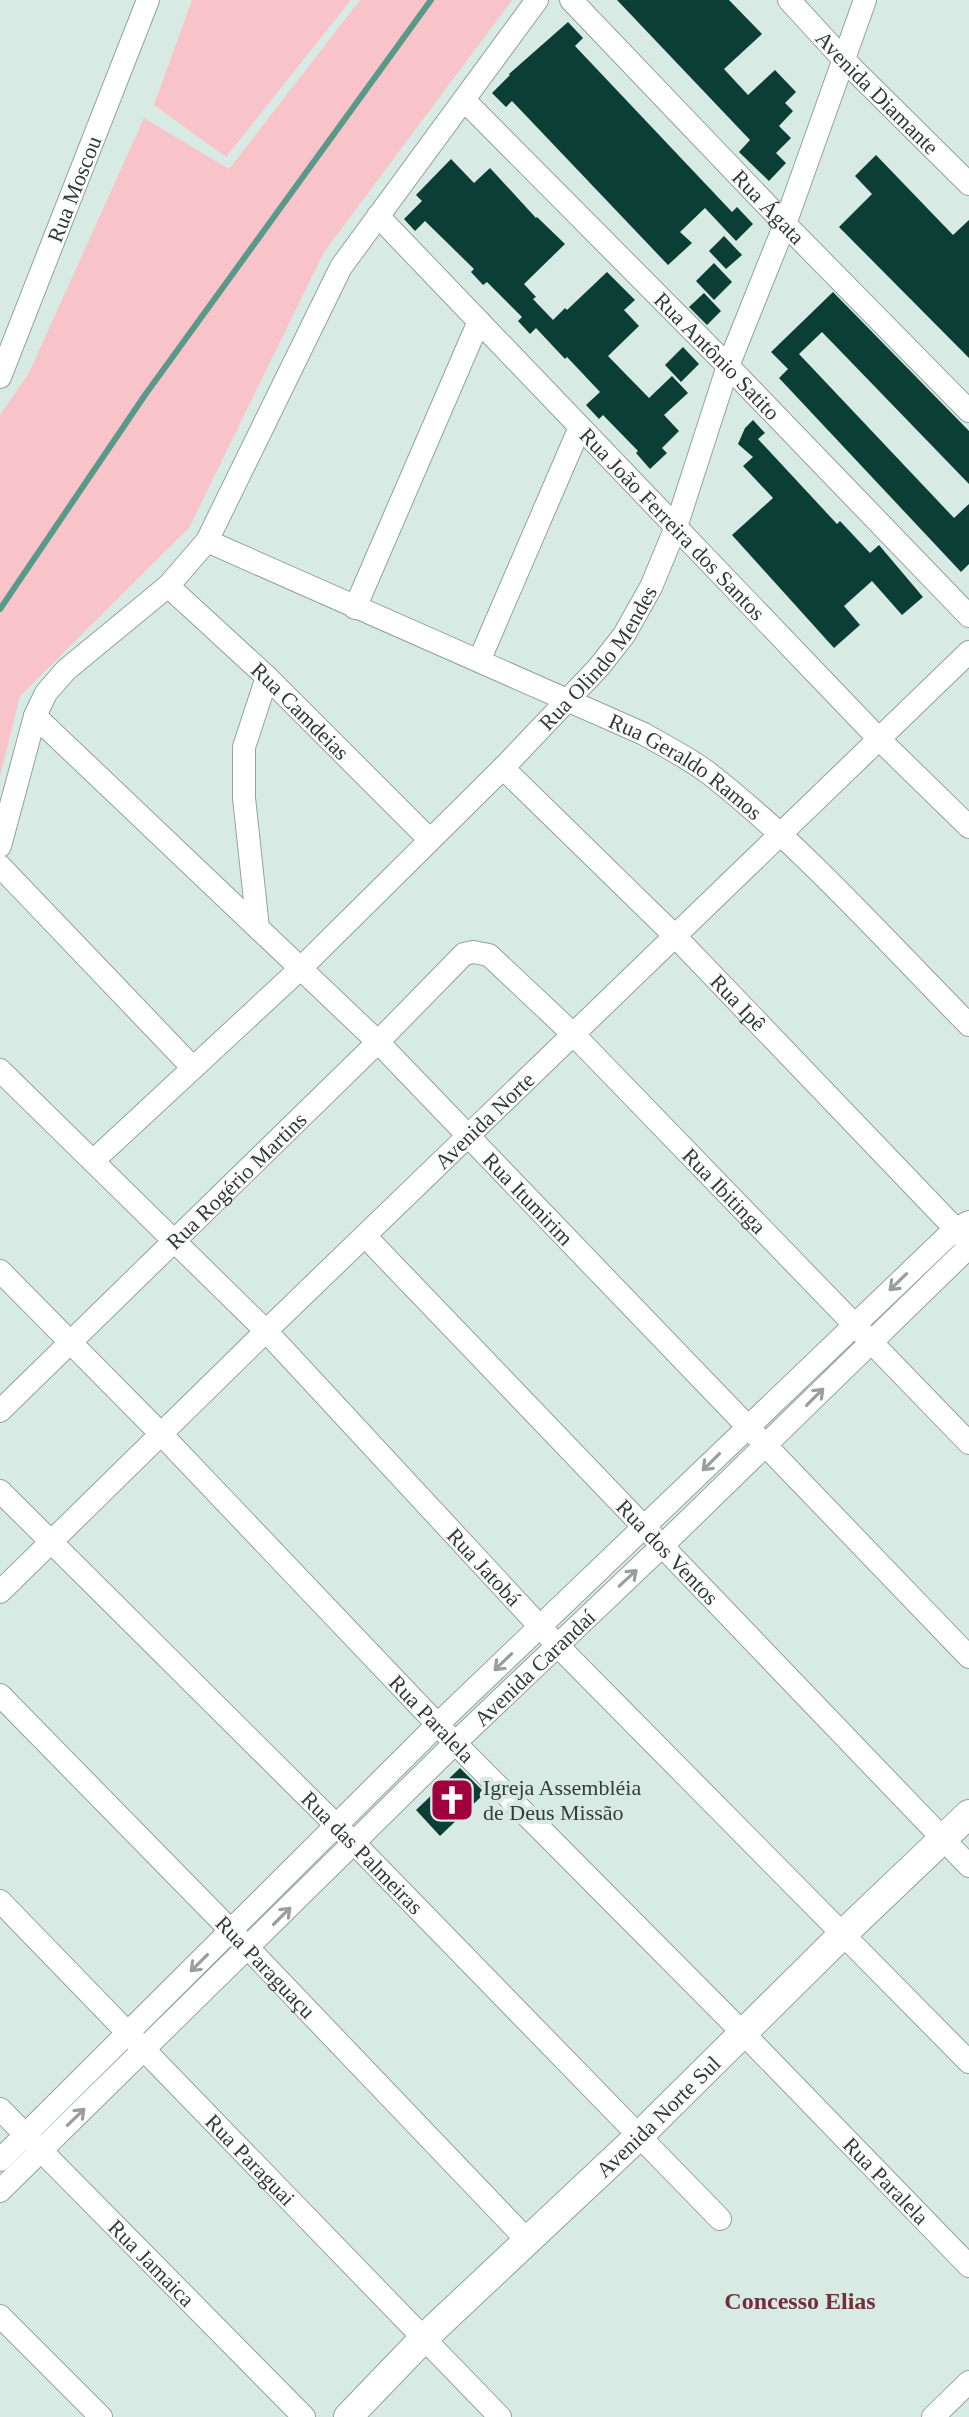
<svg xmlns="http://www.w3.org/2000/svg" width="969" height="2417" viewBox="0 0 969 2417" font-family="Georgia,serif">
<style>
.green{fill:#f8c4ca}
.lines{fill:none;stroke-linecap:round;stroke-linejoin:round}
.stream{stroke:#58998a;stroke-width:6}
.building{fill:#0b3e34}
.minor-casing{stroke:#92a39e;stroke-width:24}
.tertiary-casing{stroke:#92a39e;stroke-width:30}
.minor{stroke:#fff;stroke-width:22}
.tertiary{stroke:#fff;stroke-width:28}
.oneway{stroke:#9a9d9c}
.labels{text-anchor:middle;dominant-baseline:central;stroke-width:8;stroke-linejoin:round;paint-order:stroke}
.street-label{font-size:22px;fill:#343b39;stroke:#d7eae4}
.poi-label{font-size:22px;fill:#343b39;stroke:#d7eae4;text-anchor:start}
.neighbourhood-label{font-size:24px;font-weight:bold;fill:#732d3b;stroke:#d7eae4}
</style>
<rect width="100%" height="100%" fill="#d7eae4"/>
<g class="green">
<polygon points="192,0 351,0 226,157 154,105"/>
<polygon points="360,0 512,0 324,252 189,528 20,696 0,776 0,415 29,373 144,118 229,169"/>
</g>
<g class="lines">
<polyline class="stream" points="0,609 145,395 431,0"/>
</g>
<g class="building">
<polygon points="617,0 729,0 762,34 724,69 748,95 775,70 796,92 785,103 793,111 779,126 791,138 776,153 786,163 769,181 739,152 750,140"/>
<polygon points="568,22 583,38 575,46 732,212 737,207 753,224 736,241 705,208 680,232 692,243 668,265 512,101 506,107 492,93 510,75 509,74"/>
<polygon points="876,155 953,235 969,220 969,358 839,227 872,194 855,176"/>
<polygon points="451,159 474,183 490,168 536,218 537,217 565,244 524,284 536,297 533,299 553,320 565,308 567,310 607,272 635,300 624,310 639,326 608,356 649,398 672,376 688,393 664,415 679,431 662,448 667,453 650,469 636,453 638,451 603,415 599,419 586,405 600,392 567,357 565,359 536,328 530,334 518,321 522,317 487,282 483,285 471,272 474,269 425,221 415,231 404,219 422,201 416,195"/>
<polygon points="724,236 742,255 726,269 709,251"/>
<polygon points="714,263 732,282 714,300 696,281"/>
<polygon points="833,292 969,431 969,484 822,332 799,354 954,518 969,504 969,564 961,572 779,378 788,369 771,352"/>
<polygon points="704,293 721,311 707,325 689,307"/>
<polygon points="683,347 699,364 681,382 665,365"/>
<polygon points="753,420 765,433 758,439 837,524 840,521 870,553 879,545 923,597 902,615 872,581 844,606 860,625 834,648 732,535 773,498 743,466 753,457 738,444 745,428"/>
<polygon points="460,1768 485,1793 440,1836 416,1810"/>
</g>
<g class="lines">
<g class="minor-casing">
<g id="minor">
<path id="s1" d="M571 0 785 224 969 411"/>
<path id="s2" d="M789 0 844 60 969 184"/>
<path id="s3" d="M464 100 728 366 969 616"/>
<path id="s4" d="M378 216 878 738 969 827"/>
<path id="s5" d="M0 377 148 0"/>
<path id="s6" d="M207 541 644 734C666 747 691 759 711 775 805 849 885 940 969 1025"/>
<path id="s7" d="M168 586 267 677 430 840"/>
<polyline points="355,608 479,321"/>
<polyline points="479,661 580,427"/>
<path id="s8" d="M267 677 244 747V798L258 928 378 1042 969 1657"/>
<polyline points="35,716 258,928"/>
<path id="s9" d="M503 768 674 935 965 1239"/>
<polyline points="0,846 35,716 46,693 66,670 168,586 207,541 341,267 537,0"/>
<polyline points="0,866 193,1068"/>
<path id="s10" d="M0 1070 266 1331 557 1645 969 2062"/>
<path id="s11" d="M93 1161 301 968 503 768 599 667 624 635 651 587 676 527 728 366 785 224 865 0"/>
<path id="s12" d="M366 1237 969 1866"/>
<path id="s13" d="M0 1271 162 1435 455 1743 744 2034 969 2266"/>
<path id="s14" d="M0 1411 378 1042 464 954 473 952 489 955 574 1035 969 1443"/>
<path id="s15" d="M0 1491 354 1843 720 2219"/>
<path id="s16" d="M0 1592 266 1331 969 652"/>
<path id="s17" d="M0 1695 249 1949 527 2240"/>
<path id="s18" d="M0 1901 500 2417"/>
<path id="s19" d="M0 2109 304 2417"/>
<polyline points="0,2160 437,1725 955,1229 969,1222"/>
<path id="s20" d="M0 2191 455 1743 662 1546 969 1247"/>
<polyline points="0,2316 101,2417"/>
<polyline points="933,2417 969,2382"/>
</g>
</g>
<g class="tertiary-casing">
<g id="tertiary">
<path id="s21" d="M348 2417 424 2338 640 2135 842 1935 969 1814"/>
</g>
</g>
<use href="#minor" class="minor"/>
<use href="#tertiary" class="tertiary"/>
</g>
<defs><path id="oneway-shaft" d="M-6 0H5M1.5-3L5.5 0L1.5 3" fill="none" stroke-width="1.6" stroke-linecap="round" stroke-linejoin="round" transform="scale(2)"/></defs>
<g class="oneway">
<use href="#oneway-shaft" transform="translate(898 1282) rotate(136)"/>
<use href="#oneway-shaft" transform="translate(815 1397) rotate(-45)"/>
<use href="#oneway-shaft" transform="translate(711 1462) rotate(135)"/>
<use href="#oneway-shaft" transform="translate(628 1578) rotate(-43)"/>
<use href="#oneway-shaft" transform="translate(503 1662) rotate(136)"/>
<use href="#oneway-shaft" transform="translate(282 1916) rotate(-45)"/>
<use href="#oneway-shaft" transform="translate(199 1963) rotate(135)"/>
<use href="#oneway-shaft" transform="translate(76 2117) rotate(-44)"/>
</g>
<defs>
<g id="church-square" transform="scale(2.3)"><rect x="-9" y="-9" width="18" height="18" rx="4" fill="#a0013e" stroke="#d7eae4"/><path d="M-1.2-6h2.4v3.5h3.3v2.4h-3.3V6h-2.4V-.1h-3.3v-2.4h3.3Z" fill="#fff"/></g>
</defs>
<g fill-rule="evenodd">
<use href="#church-square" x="452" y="1800"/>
</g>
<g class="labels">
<g class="street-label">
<text stroke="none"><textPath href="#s2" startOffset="128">Avenida Diamante</textPath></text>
<text stroke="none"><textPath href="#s5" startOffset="202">Rua Moscou</textPath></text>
<text stroke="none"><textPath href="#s1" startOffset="286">Rua Ágata</textPath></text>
<text stroke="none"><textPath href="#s3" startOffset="360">Rua Antônio Satito</textPath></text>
<text stroke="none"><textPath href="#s4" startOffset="426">Rua João Ferreira dos Santos</textPath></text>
<text stroke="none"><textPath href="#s11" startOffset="714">Rua Olindo Mendes</textPath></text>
<text stroke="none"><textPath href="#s7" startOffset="182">Rua Camdeias</textPath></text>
<text stroke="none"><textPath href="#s6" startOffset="530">Rua Geraldo Ramos</textPath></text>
<text stroke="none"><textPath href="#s9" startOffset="332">Rua Ipê</textPath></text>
<text stroke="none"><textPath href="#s16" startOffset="676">Avenida Norte</textPath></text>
<text stroke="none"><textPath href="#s14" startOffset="330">Rua Rogério Martins</textPath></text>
<text stroke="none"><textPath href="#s14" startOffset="1010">Rua Ibitinga</textPath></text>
<text stroke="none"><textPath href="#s8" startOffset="638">Rua Itumirim</textPath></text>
<text stroke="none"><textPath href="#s12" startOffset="436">Rua dos Ventos</textPath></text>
<text stroke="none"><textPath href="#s10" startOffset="694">Rua Jatobá</textPath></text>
<text stroke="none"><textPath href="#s20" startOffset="748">Avenida Carandaí</textPath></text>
<text stroke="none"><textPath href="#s13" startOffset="622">Rua Paralela</textPath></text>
<text stroke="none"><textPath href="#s15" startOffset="512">Rua das Palmeiras</textPath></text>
<text stroke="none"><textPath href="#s17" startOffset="380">Rua Paraguaçu</textPath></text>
<text stroke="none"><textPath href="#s21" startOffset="432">Avenida Norte Sul</textPath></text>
<text stroke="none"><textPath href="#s18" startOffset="360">Rua Paraguai</textPath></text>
<text stroke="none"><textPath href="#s13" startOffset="1270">Rua Paralela</textPath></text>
<text stroke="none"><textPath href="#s19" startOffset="216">Rua Jamaica</textPath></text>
</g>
<g class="poi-label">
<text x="483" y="1787">Igreja Assembléia<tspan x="483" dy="25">de Deus Missão</tspan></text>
</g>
<g class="neighbourhood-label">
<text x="800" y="2301">Concesso Elias</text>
</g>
</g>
</svg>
